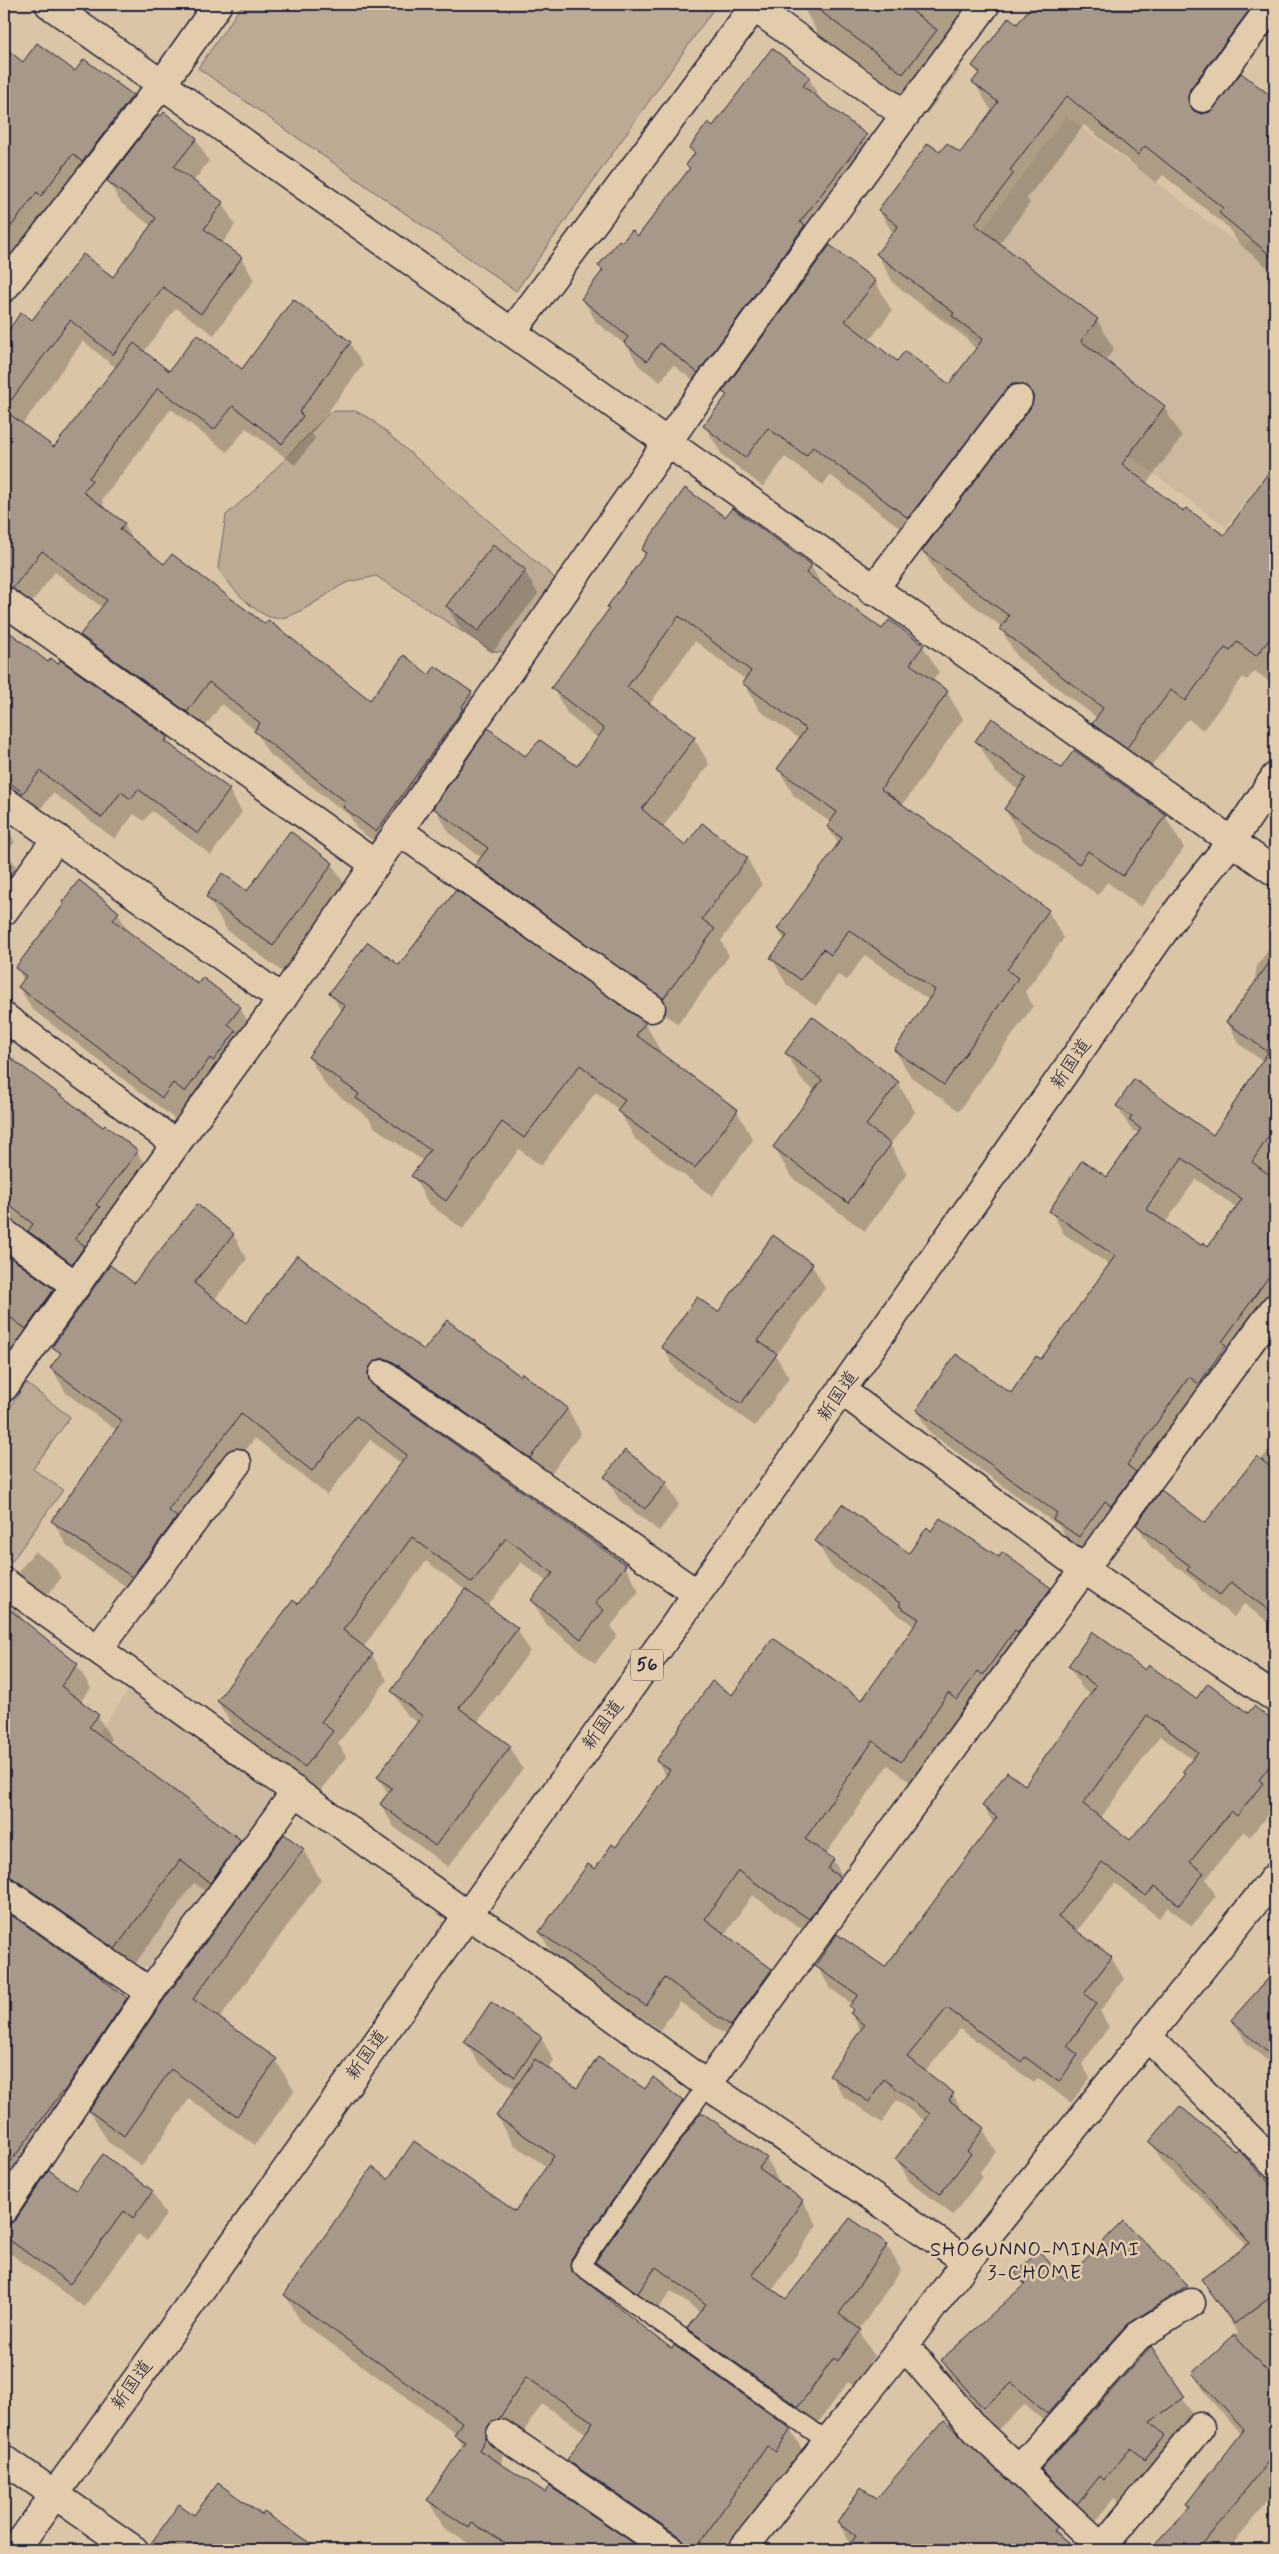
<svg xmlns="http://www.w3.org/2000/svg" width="1279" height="2554" viewBox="0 0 1279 2554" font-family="Mynerve,'Klee One',sans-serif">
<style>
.built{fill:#cbb89e}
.green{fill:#bcaa95;stroke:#6f6668}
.shadow{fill:#0003;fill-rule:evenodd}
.building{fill:#a79889;stroke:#22223b;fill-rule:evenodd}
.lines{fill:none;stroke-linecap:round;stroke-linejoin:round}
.lane-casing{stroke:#22223b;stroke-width:21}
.street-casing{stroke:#22223b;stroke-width:31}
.secondary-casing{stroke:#22223b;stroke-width:31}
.primary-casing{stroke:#22223b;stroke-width:31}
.lane{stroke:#e2ccab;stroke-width:18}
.street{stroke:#e2ccab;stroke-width:28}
.secondary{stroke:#e2ccab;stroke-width:28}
.primary{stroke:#e2ccab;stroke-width:28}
.labels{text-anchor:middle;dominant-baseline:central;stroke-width:5;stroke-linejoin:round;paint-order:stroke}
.shield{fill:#e2ccab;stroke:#5c555d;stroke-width:1}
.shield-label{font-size:18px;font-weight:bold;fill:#22223b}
.street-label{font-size:19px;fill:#22223b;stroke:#e2ccab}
.neighbourhood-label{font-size:20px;letter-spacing:1px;fill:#22223b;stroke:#e2ccab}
</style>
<rect width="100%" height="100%" fill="#dac5a7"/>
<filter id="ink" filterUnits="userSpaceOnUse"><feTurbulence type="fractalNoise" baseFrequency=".02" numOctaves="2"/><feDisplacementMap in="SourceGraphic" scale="10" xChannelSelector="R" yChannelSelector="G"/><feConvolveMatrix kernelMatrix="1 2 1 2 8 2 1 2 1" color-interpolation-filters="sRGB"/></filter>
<g filter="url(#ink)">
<g class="built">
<polygon points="1066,116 1244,248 1275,207 1275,460 1226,527 927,305"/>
<polygon points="129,1690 274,1796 151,1966 133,1966 66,1917 128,1832 61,1783"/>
</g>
<g class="green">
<polygon points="243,4 717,4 516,291 198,68"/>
<path d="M331 411H355L371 419 557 580 549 594 504 652 492 651 376 576C365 579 351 580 342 585 323 596 304 613 282 618 260 623 228 584 218 568L226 515 257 488Z"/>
<polygon points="26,1383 70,1417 33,1469 63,1490 12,1561 4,1555 4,1416"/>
</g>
<g class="shadow">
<polygon points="801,4 979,4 947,49 959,71 927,114 863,65 860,68 822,40"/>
<polygon points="1034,4 1275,4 1275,27 1240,74 1268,95 1275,86 1275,276 1272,271 1238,243 1229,228 1163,175 1156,183 1084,125 1027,198 1030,203 999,244 1097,320 1114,349 1105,361 1164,407 1182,437 1146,484 1184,513 1224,537 1275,465 1275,683 1274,685 1255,671 1247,680 1243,677 1203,730 1188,719 1143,777 1110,754 1093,724 1097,718 1018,658 1001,629 1002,627 941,581 923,551 926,547 830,475 823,485 785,457 763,487 722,455 705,426 727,397 724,392 875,281 892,311 869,341 898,363 949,386 976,350 966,338 894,284 877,254 893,234 879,210 940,154 960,155 992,112 974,82 979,75 973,66 1017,26"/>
<polygon points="4,49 23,63 75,73 85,61 132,96 145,119 4,276"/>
<polygon points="809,78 821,101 866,136 879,158 711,394 673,365 660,382 638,365 628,347 596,322 583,299 603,272 600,266 622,244 638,237 690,170 688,165 695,156 690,148 713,128"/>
<path d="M196 139 209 161 193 182 222 203 235 225 222 244 241 258 254 280 214 335 176 308 144 352 169 373 242 371 350 343 363 365 312 433 315 439 295 465 246 428 227 452 171 409 102 500 104 503 101 506 124 524 134 542 164 566 370 702 430 677 471 693 484 715 390 853 357 829 350 816 268 753 256 731 222 704 200 733 94 658 81 636 103 608 55 572 26 610 4 614V339L22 314 33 322 113 278 151 226 121 203 108 181ZM83 341 116 368 54 449 22 425Z"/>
<polygon points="725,519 811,566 823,587 882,631 923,646 939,672 932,681 947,692 963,719 902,806 1048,911 1064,938 1025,992 1033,1006 959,1111 911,1077 895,1050 930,1001 865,955 847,980 838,975 816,1006 787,985 772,958 785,941 778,929 839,845 828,827 831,823 794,796 779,770 800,739 759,710 744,683 746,680 695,641 649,705 694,738 709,764 662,828 685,848 747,858 762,885 721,941 729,956 678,1024 492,892 476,865 482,858 450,834 435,808 525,758 577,768 599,739 568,715 553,688 610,610 646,556 642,550"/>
<polygon points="525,571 538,594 492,653 460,629 447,606"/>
<polygon points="4,629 48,664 167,737 174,749 229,790 242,812 211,855 152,811 144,821 134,814 115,839 53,793 35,816 4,814"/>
<polygon points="977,741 1061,769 1074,752 1165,816 1184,848 1141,907 1107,882 1098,895 1023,841 1005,809 1019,790 995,772"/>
<polygon points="4,823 15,842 7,852 26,882 4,910"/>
<polygon points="332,864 352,897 292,979 227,930 207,897 247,893"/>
<polygon points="79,882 118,913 130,934 198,985 202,979 240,1008 253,1030 198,1113 186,1104 175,1119 32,1009 19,987 24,981 17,968 65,905"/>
<path d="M1275 942V1309L1093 1559 1068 1541 1060 1527 930 1433 917 1411 1011 1395 1041 1361 1110 1265 1064 1234 1051 1211 1107 1179 1139 1134 1130 1128 1117 1106 1213 1136 1263 1061 1240 1045 1227 1022 1254 985 1257 965ZM1196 1179 1237 1208 1209 1248 1201 1247 1165 1223Z"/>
<polygon points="399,967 645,1023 661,1052 659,1054 737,1111 753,1140 712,1196 635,1139 619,1110 596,1092 541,1166 519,1149 463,1229 429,1204 413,1176 423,1161 374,1127 369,1118 326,1086 309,1057 342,1013 331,993"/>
<polygon points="4,1052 103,1129 137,1152 150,1175 79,1281 42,1254 30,1233 4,1212"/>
<polygon points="786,1053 898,1083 915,1112 890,1145 907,1174 865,1231 791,1177 775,1148 816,1091 803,1082"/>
<polygon points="233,1234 247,1259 214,1300 246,1325 424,1352 520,1378 567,1408 581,1433 545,1482 384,1390 383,1394 625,1566 639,1591 611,1626 617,1636 595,1663 547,1625 532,1600 547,1582 521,1562 487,1607 517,1629 530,1651 477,1723 510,1747 523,1769 448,1867 394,1827 381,1805 389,1795 378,1777 418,1723 405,1713 393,1691 465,1590 426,1561 363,1648 372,1655 387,1680 338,1743 346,1757 320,1791 233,1727 218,1702 298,1605 402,1464 370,1440 327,1495 255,1438 184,1531 147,1601 67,1546 53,1521 117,1431 66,1393 52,1368 134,1284"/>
<polygon points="9,1257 45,1284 59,1307 4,1379 4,1264"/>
<polygon points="812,1265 825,1288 776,1356 789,1378 755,1426 676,1370 663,1347 718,1314"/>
<polygon points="1275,1443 1275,1627 1244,1604 1234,1617 1202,1592 1196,1582 1151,1547 1137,1525 1205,1525"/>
<polygon points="606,1477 666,1483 679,1505 659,1531 619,1500"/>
<polygon points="932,1532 999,1559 1050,1589 1065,1613 915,1786 888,1765 826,1854 833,1860 848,1885 823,1943 752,1895 725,1935 772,1970 786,1995 746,2050 680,2002 660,2030 554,1957 540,1933 616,1849 667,1777 657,1761 732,1697 862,1701 914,1629 911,1624 831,1566 816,1541 909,1555"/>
<polygon points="35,1551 54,1566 61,1578 45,1598 25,1583 18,1572"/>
<polygon points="4,1603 19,1613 24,1622 77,1665 91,1688 80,1702 98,1716 111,1739 109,1743 240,1841 254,1865 224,1905 194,1883 129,1972 5,1906 4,1908"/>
<path d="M1069 1666 1146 1672 1196 1701 1249 1715 1254 1708 1275 1725V1796L1272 1801 1274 1806 1250 1837 1244 1832 1206 1879 1216 1896 1192 1926 1168 1907 1159 1918 1115 1883 1076 1932 1111 1957 1124 1979 1100 2011 1109 2027 1082 2064 1090 2078 1071 2103 1038 2078 1034 2083 960 2029 925 2072 953 2094 964 2114 983 2129 996 2151 980 2172 982 2177 953 2215 909 2181 897 2159 926 2122 897 2100 882 2123 844 2097 831 2075 861 2031 851 2013 853 2011 850 2006 852 2004 830 1988 817 1966 885 1968 994 1824 983 1806 1026 1787 1091 1695 1082 1688ZM1160 1736 1193 1760 1184 1772 1185 1775 1130 1842 1100 1819Z"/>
<polygon points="303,1850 321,1880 219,2019 276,2060 294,2091 255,2145 189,2099 142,2166 108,2142 90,2111"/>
<polygon points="4,1911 96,1975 126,1999 140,2023 4,2225"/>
<polygon points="1275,1983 1275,2067 1246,2043 1233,2020"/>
<polygon points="541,2038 554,2060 548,2070 577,2090 645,2091 682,2101 695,2123 766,2158 780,2184 802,2200 817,2225 772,2291 786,2301 887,2245 901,2270 859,2330 874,2356 853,2386 848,2382 812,2431 703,2353 689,2329 701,2313 671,2291 653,2317 611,2288 599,2268 588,2284 672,2350 790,2429 806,2456 792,2478 783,2472 729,2550 676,2550 584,2487 568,2460 586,2433 542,2404 514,2446 503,2453 501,2466 545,2494 550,2488 641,2550 479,2550 444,2528 428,2500 462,2448 456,2433 301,2322 285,2295 388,2180 515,2213 547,2167 513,2144 498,2117 516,2090 479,2064 465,2042"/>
<polygon points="1151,2142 1235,2153 1237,2150 1264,2176 1275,2180 1275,2491 1229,2550 1152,2550 1190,2508 1187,2504 1242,2435 1207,2396 1194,2373 1238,2333 1202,2279 1247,2246 1200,2196 1164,2165"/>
<polygon points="49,2172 76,2192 152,2192 166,2215 147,2241 138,2234 84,2307 4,2249 4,2226 12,2224"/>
<polygon points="1123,2223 1187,2286 1200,2308 1139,2348 1061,2436 1025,2405 997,2430 955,2383 942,2360 1024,2287 1016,2273 1065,2282"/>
<polygon points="1151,2348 1197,2421 1167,2442 1177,2458 1158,2481 1145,2470 1118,2502 1114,2498 1091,2526 1055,2492 1042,2469"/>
<polygon points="944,2422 1056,2528 1072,2550 858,2550 852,2546 838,2523 877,2500"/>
<polygon points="265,2514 319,2550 153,2550 150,2545 195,2517 262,2517"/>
</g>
<g class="building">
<polygon points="811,4 903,4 937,30 903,74"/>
<polygon points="1033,4 1254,4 1190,89 1188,96 1189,104 1194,111 1202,114 1210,112 1241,73 1275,99 1275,259 1219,213 1223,208 1145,146 1138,155 1067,96 1010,170 1014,173 975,224 1098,319 1081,341 1165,406 1122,464 1183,511 1186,508 1224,535 1275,463 1275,632 1256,656 1237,642 1230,651 1225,648 1185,701 1171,690 1126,749 1092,724 1103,708 1000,629 1009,616 922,551 1030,408 1033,401 1033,393 1027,386 1019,384 1012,384 1006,390 908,518 813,447 806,456 768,428 745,458 703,426 727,395 722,392 830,245 876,281 845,321 897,361 905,351 949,384 983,339 952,316 954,313 876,254 898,226 878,210 928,143 940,152 947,143 960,153 998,102 972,82 980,72 972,66 1009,17 1017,24"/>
<polygon points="37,43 75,71 84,59 133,95 82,162 73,154 41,196 37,192 4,236 4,47 23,62"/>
<polygon points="772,48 810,77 803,86 867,135 800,222 805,225 698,373 660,343 647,361 624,343 628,337 581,299 603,270 598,266 619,240 622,242 632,230 638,236 690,168 686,165 695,153 689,148 708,122 713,126"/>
<polygon points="164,112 197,138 174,167 223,202 204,229 242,257 201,314 163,287 113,355 70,320 4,410 54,447 134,343 169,371 197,334 242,369 293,299 351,342 299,412 303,416 282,444 233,406 214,430 158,388 89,478 92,480 83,492 125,523 120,529 164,564 172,554 265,624 268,620 370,700 404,655 429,675 435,666 472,692 461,708 463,709 376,832 343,807 346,802 254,731 260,723 209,682 187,712 80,635 107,600 42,551 13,588 4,586 4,337 21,312 32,320 83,254 113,277 156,218 107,181 158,114 161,116"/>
<polygon points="685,488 725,517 732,508 812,565 806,573 882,629 889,620 924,645 910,664 948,691 881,789 1049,910 1007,970 1018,978 944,1085 894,1050 935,990 849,930 831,955 823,949 801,980 770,958 787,936 777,929 842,838 827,827 837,812 777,769 806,729 742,683 751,671 679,616 627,687 695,737 642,809 685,846 702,823 748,858 702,919 715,929 663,999 475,865 488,848 433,808 488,728 525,756 540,740 577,766 604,729 551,688 609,609 607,607 646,553 641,550"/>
<polygon points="493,545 526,570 478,631 446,606"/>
<polygon points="4,628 48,662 51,658 58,664 60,660 168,737 165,741 230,789 198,834 138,789 131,799 121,792 102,818 40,771 23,793 4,778"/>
<polygon points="992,718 1061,768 1074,750 1166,815 1123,876 1088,851 1079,864 1004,809 1026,778 975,741"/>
<polygon points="290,831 333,863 273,946 206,897 222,873 247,891"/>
<polygon points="79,880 119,912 113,920 198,984 202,977 241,1007 228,1024 236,1031 213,1061 210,1058 185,1092 173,1083 162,1098 128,1072 129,1071 18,987 26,976 15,968 64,904 62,902"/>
<polygon points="456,890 646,1022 636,1035 738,1110 695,1168 617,1111 625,1100 580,1065 524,1138 502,1122 446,1201 411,1176 430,1150 356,1098 359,1094 308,1057 345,1006 329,993 368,942 399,965"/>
<path d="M1275 955V1126L1252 1162 1275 1179V1268L1222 1342 1226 1345 1199 1384 1189 1377 1127 1465 1136 1472 1111 1506 1105 1501 1079 1537 1053 1519 1057 1513 916 1410 956 1354 1011 1393 1036 1356 1041 1359 1115 1256 1049 1211 1082 1160 1107 1177 1141 1129 1129 1120 1132 1117 1116 1106 1134 1079 1213 1135 1268 1052 1226 1022ZM1182 1158 1242 1199 1208 1246 1203 1242 1201 1245 1146 1209Z"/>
<polygon points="812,1016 899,1082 866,1125 891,1144 848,1203 773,1147 822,1080 785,1053"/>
<polygon points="4,1053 103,1127 105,1125 138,1151 96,1205 100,1207 75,1239 85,1246 72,1264 28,1231 33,1224 4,1201"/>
<polygon points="197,1204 234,1234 194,1283 246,1323 297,1255 424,1350 447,1320 520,1376 522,1373 568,1408 530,1458 392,1361 384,1358 377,1360 371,1365 368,1372 369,1380 374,1387 626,1565 595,1603 604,1610 581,1639 531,1600 553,1573 506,1538 472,1583 412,1537 343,1630 373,1654 321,1722 333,1731 305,1767 217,1701 293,1600 298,1604 407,1455 356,1416 312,1471 241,1414 168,1510 177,1517 132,1577 51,1521 122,1421 50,1368 61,1353 52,1347 110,1265 134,1283"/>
<polygon points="773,1235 813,1264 758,1341 777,1354 741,1404 661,1347 697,1297 718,1312"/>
<polygon points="8,1256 54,1289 26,1329 4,1313 4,1262"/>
<polygon points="625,1450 667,1482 645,1509 604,1477"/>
<polygon points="1257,1456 1275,1471 1275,1615 1231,1582 1220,1595 1187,1570 1190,1566 1136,1525 1161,1490 1205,1523"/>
<polygon points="842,1504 909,1553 927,1527 931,1531 940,1518 999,1557 1002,1552 1051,1588 1018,1633 1015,1630 983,1675 978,1671 957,1700 948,1693 901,1762 873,1741 805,1839 834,1859 828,1869 840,1877 809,1919 738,1871 705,1919 772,1969 731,2026 665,1978 646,2006 539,1932 588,1864 595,1869 612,1844 616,1847 670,1770 656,1761 712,1681 732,1695 773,1638 862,1700 915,1625 919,1619 899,1606 901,1604 815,1541"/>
<polygon points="465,1589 518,1628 459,1708 511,1746 435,1846 380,1804 392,1788 377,1777 422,1716 391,1691"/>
<polygon points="4,1605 78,1664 61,1686 99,1715 89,1727 241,1840 210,1883 180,1860 115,1949 13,1878 4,1876"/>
<path d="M1092 1631 1145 1670 1149 1665 1196 1699 1208 1683 1248 1713 1254 1706 1275 1723V1759L1259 1780 1263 1783 1237 1816 1231 1811 1190 1862 1204 1873 1179 1905 1155 1886 1146 1896 1102 1862 1058 1917 1112 1957 1084 1994 1097 2004 1067 2046 1078 2055 1059 2082 1025 2057 1021 2062 947 2008 907 2057 954 2093 949 2100 984 2128 967 2151 971 2154 940 2194 895 2159 930 2114 884 2079 869 2102 829 2075 864 2025 850 2013 853 2010 849 2006 858 1995 815 1966 837 1934 885 1967 997 1817 982 1806 1007 1772 1025 1785 1096 1686 1068 1666ZM1147 1715 1198 1752 1182 1772 1185 1774 1130 1840 1083 1804Z"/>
<polygon points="284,1834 304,1849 193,1999 277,2059 237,2116 171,2069 124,2136 89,2111 163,2001"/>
<polygon points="4,1910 96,1974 127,1998 63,2093 62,2092 4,2171"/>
<polygon points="1275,1971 1275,2059 1231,2020"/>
<polygon points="491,2002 542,2037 515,2077 464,2042"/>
<polygon points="598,2057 645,2089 653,2077 683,2101 571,2259 571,2270 672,2349 674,2345 791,2429 776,2452 767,2446 695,2550 686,2550 685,2543 680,2537 567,2460 593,2422 526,2377 499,2419 488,2426 486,2438 479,2450 545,2492 549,2486 644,2550 516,2550 472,2523 469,2528 427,2500 465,2442 454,2435 462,2422 284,2295 372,2167 388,2179 414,2141 515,2211 554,2156 496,2116 535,2059 577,2088"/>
<polygon points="1180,2106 1235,2151 1238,2149 1275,2189 1275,2294 1234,2324 1201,2279 1250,2243 1186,2173 1149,2142"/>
<polygon points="701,2112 767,2158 759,2168 803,2200 752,2275 786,2299 850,2218 888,2244 839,2314 861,2330 838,2361 834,2358 798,2407 687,2328 706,2304 656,2267 638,2293 595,2262"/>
<polygon points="103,2154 153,2191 133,2218 124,2211 70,2284 4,2236 4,2230 17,2218 49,2170 76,2190"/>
<polygon points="1123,2221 1188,2285 1127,2325 1047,2414 1012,2383 983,2408 941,2360 1025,2284 1015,2273 1039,2251 1065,2280"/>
<polygon points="1234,2335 1275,2380 1275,2465 1270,2459 1198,2550 1150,2550 1190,2507 1186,2504 1244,2430 1192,2373"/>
<polygon points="1151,2346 1185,2397 1150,2422 1165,2435 1145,2459 1131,2448 1104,2480 1100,2476 1077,2504 1041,2469"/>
<polygon points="944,2420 1057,2527 1054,2531 1078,2550 846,2550 856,2536 837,2523 861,2487 877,2498"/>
<polygon points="218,2483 262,2515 264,2512 320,2550 149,2550 149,2546 179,2504 194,2515"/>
</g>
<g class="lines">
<g class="lane-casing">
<polyline id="lane" points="707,2085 580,2265 827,2441"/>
</g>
<g class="street-casing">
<g id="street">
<polyline points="1203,98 1273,4"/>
<polyline points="4,288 162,84 218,4"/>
<polyline points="512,332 754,7 905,115"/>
<polyline points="872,591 1018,399"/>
<polyline points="4,601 376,865"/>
<polyline points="4,801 282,999"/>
<polyline points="399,831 651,1008"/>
<polyline points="4,911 57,838"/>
<polyline points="4,1017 176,1144"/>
<polyline points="4,1233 76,1286"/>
<polyline points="383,1374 697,1594"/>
<polyline points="4,1387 176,1144 282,999 689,411 986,4"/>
<polyline points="842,1391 1085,1570 1275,1698"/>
<polyline points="4,1582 467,1915 514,1944 707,2085 967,2261"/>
<polyline points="98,1649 237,1463"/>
<polyline points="4,1891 150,1992"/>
<polyline points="1148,2037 1275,2164"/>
<polyline points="707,2085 1275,1308"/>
<polyline points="4,2209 150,1992 296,1791"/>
<polyline points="904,2345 975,2429 1104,2550"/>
<polyline points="501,2434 671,2550"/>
<polyline points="4,2459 134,2550"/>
<polyline points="1019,2470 1138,2336 1191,2303"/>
<polyline points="1100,2550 1200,2427"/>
</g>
</g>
<g class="secondary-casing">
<g id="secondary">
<path d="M49 4C457 294 864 585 1275 872"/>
<polyline points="742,2550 904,2345 967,2261 1275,1877"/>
</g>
</g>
<g class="primary-casing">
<polyline id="primary" points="15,2550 769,1493 1194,888 1232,841 1275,777"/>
</g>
<use href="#lane" class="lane"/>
<use href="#street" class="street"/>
<use href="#secondary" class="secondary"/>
<use href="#primary" class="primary"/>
</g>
</g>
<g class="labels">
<rect class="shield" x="631" y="1649.5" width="32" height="31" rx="4"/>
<g class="shield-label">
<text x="647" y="1665">56</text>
</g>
<g class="street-label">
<text transform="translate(1071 1064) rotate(-55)">新国道</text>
<text transform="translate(838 1396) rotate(-55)">新国道</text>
<text transform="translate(603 1725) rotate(-54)">新国道</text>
<text transform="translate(367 2055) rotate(-54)">新国道</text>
<text transform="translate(132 2385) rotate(-54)">新国道</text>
</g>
<g class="neighbourhood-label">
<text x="1035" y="2250">SHOGUNNO-MINAMI<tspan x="1035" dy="23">3-CHOME</tspan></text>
</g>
</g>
<rect width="1279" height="2554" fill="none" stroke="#e2ccab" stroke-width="20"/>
<rect x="10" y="10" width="1259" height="2534" fill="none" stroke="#22223b" stroke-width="2" filter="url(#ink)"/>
</svg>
